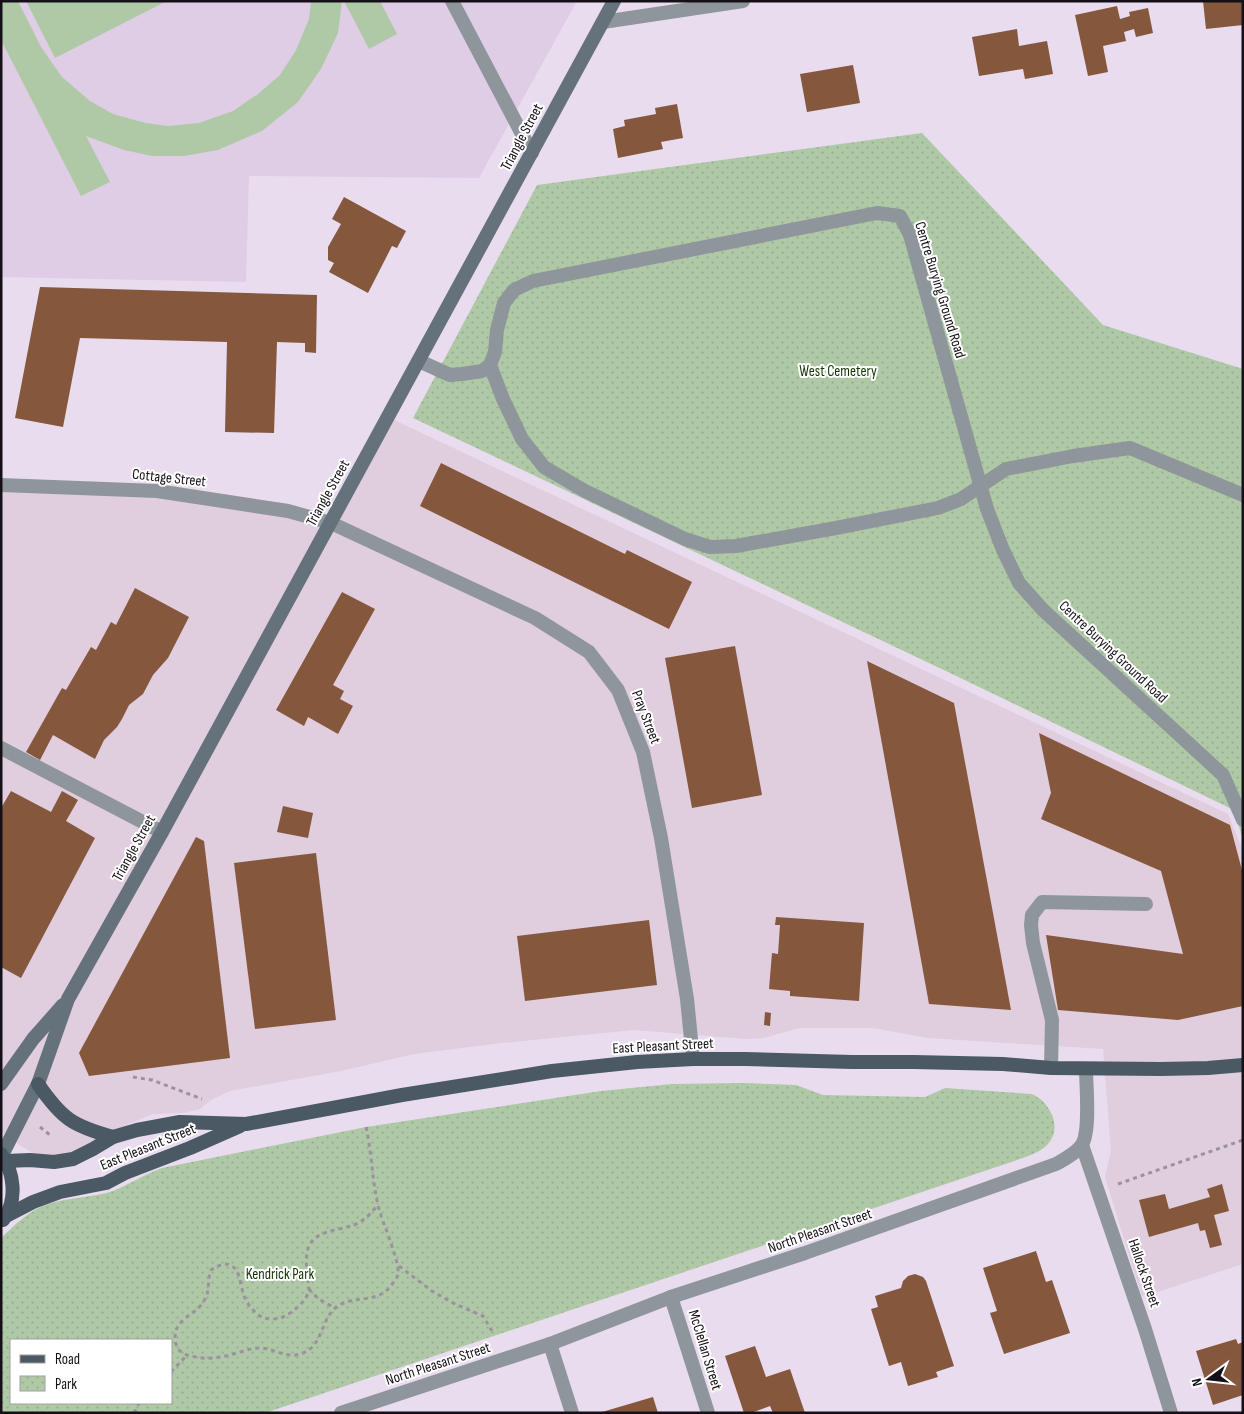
<svg xmlns="http://www.w3.org/2000/svg" width="1244" height="1414" viewBox="0 0 1244 1414" font-family="'Sofia Sans Condensed',sans-serif">
<style>
.commercial{fill:#e0cddd}
.built{fill:#dfcde6}
.park{fill:url(#park-dots);fill-rule:evenodd}
.garden{fill:#afc9a7}
.building{fill:#85573d}
.lines{fill:none;stroke-linecap:round;stroke-linejoin:round}
.path{stroke:#9b919f;stroke-width:3;stroke-dasharray:4 4;stroke-linecap:butt}
.service{stroke:#8e969c;stroke-width:14}
.minor{stroke:#8e969c;stroke-width:14}
.tertiary{stroke:#8e969c;stroke-width:14}
.secondary{stroke:#66727b;stroke-width:14}
.primary{stroke:#4a5963;stroke-width:14}
.labels{text-anchor:middle;dominant-baseline:central;stroke-width:4;stroke-linejoin:round;paint-order:stroke}
.street-label{font-size:15px;fill:#151017;stroke:#fff}
.park-label{font-size:15px;fill:#133506;stroke:#fff}
</style>
<defs>
<pattern id="park-dots" width="8" height="8" patternUnits="userSpaceOnUse" patternTransform="scale(1.25)"><rect width="8" height="8" fill="#afc9a7"/><path d="M2 2h.1M6 6h.1" fill="none" stroke="#96ac8f" stroke-width="1.8" stroke-linecap="round"/></pattern>
</defs>
<rect width="100%" height="100%" fill="#e9dcef"/>
<polygon class="commercial" points="388,417 1228,814 1243,851 1243,1264 1142,1297 1105,1177 1111,1151 1103,1049 928,1038 873,1028 799,1028 764,1038 745,1039 634,1030 502,1043 414,1054 341,1071 230,1091 211,1100 200,1109 183,1113 152,1114 120,1128 80,1149 58,1157 35,1154 21,1146 1,1131 1,484 157,491 331,523"/>
<polygon class="built" points="1,1 577,1 479,178 249,176 246,282 1,277"/>
<g class="park">
<polygon points="922,133 1103,325 1243,369 1243,840 1234,810 950,673 413,418 537,185"/>
<path d="M744 1083 796 1085 823 1095 925 1097 945 1088 1032 1094C1050 1102 1063 1127 1048 1144 1042 1151 1031 1155 1023 1158L265 1413H1V1238C15 1225 29 1210 48 1204 69 1197 92 1198 113 1191 130 1184 145 1174 162 1168L366 1127 601 1091 672 1084ZM11 1340H171V1403H11Z"/>
</g>
<g class="garden">
<polygon points="1,1 18,1 41,47 62,77 90,101 113,114 146,123 168,126 199,123 233,111 258,94 280,75 296,50 309,19 311,1 342,1 338,33 321,69 298,102 262,131 218,150 184,156 152,156 124,150 86,136 110,182 81,196 1,40"/>
<polygon points="26,1 167,1 55,58"/>
<polygon points="344,1 380,1 397,34 369,49"/>
</g>
<g class="building">
<polygon points="1203,1 1243,1 1243,25 1206,29"/>
<polygon points="1117,6 1120,19 1130,16 1129,12 1148,8 1153,33 1136,37 1134,29 1124,32 1126,41 1103,46 1108,72 1088,76 1075,15"/>
<polygon points="1017,29 1019,46 1047,41 1053,74 1025,79 1023,69 979,76 972,37"/>
<polygon points="853,65 860,103 807,112 800,74"/>
<polygon points="677,104 683,138 661,142 663,149 618,158 613,129 625,126 624,120 656,114 655,108"/>
<polygon points="344,197 406,231 397,248 392,246 368,293 329,272 334,263 328,260 328,247 341,224 332,219"/>
<polygon points="40,287 317,295 316,353 305,352 305,343 277,342 274,433 225,432 227,342 80,338 63,427 15,418"/>
<polygon points="441,463 625,554 627,550 692,582 669,629 420,506"/>
<polygon points="135,588 189,617 168,658 153,675 143,694 129,705 122,719 117,727 104,740 95,759 53,735 40,760 26,752 62,688 66,690 91,647 96,650 111,622 116,625"/>
<polygon points="342,592 375,609 333,685 344,691 340,699 353,706 338,734 308,717 304,726 276,710"/>
<polygon points="735,646 762,795 692,808 665,658"/>
<polygon points="867,661 954,703 1011,1010 929,1004"/>
<polygon points="1039,733 1230,825 1243,874 1243,1006 1178,1020 1058,1010 1046,935 1183,954 1161,871 1041,819 1051,793"/>
<polygon points="11,791 51,812 62,791 78,800 66,821 95,838 21,978 1,967 1,808"/>
<polygon points="283,806 313,813 308,838 277,832"/>
<polygon points="196,837 204,841 230,1058 89,1076 79,1053"/>
<polygon points="316,853 336,1020 255,1029 234,863"/>
<polygon points="776,917 864,923 859,1001 790,996 790,991 769,989 772,953 778,954 780,925 775,925"/>
<polygon points="649,920 657,985 525,1001 517,936"/>
<polygon points="765,1012 771,1013 770,1026 764,1025"/>
<polygon points="1222,1184 1229,1211 1214,1215 1222,1245 1210,1248 1205,1230 1200,1231 1198,1223 1149,1237 1139,1200 1165,1194 1169,1209 1210,1197 1207,1189"/>
<polygon points="1036,1251 1046,1282 1052,1280 1070,1333 1004,1354 990,1313 997,1311 983,1268"/>
<polygon points="915,1274 923,1277 926,1281 954,1366 936,1372 938,1377 908,1386 901,1362 889,1366 871,1309 878,1307 875,1296 901,1288 903,1281 908,1276"/>
<polygon points="1236,1339 1238,1344 1243,1342 1243,1395 1213,1405 1196,1351"/>
<polygon points="755,1346 766,1377 790,1369 805,1413 773,1413 770,1406 751,1413 744,1413 725,1356"/>
<polygon points="653,1397 658,1413 602,1413 602,1412"/>
</g>
<g class="lines">
<g class="path">
<polyline points="133,1077 152,1080 202,1099"/>
<polyline points="40,1127 50,1135"/>
<path d="M366 1127C372 1154 372 1182 379 1209 383 1224 400 1262 398 1274 397 1279 393 1283 390 1287 376 1304 354 1295 338 1306 320 1318 324 1345 303 1353 287 1360 275 1348 259 1348 251 1348 244 1351 237 1353 223 1357 210 1360 196 1357 190 1356 184 1355 179 1350 177 1347 175 1343 175 1339 174 1317 197 1316 205 1299 210 1291 207 1280 211 1270 216 1267 224 1262 230 1265 240 1269 240 1284 243 1292 245 1300 249 1306 255 1312 260 1317 265 1319 273 1319 281 1319 288 1315 294 1310 301 1305 308 1297 309 1289 308 1278 305 1264 307 1253 310 1231 335 1231 351 1226 362 1223 372 1213 378 1204"/>
<polyline points="1118,1184 1243,1140"/>
<polyline points="399,1266 432,1291 455,1304 483,1316 492,1331"/>
<path d="M309 1289C315 1297 326 1305 336 1307"/>
<polyline points="171,1372 187,1355"/>
<polyline points="134,1413 139,1403"/>
</g>
<g class="service">
<polyline points="452,1 532,153"/>
<polyline points="419,361 450,375 462,374 482,371 490,365 495,352 497,330 504,303 514,290 533,281 877,213 900,216 910,235 987,509 1003,550 1019,583 1043,610 1223,775 1243,820"/>
<polyline points="490,365 503,399 522,439 544,467 585,491 685,539 710,547 736,546 836,528 938,508 961,499 1006,469 1073,456 1130,448 1243,495"/>
<polyline points="1,748 162,832"/>
<polyline points="1051,1068 1052,1020 1033,943 1031,925 1032,915 1042,902 1146,904"/>
<polyline points="550,1344 572,1413"/>
</g>
<g class="minor">
<polyline points="603,22 743,1"/>
<polyline points="1,485 157,491 288,511 331,523 535,618 589,652 618,690 643,752 661,838 687,999 693,1059"/>
<polyline points="1082,1145 1145,1329 1171,1413"/>
<polyline points="671,1297 708,1413"/>
</g>
<path class="tertiary" d="M341 1413 550 1344 671 1297 805 1253 1056 1164C1065 1159 1075 1154 1081 1146 1091 1134 1086 1085 1086 1069"/>
<g class="secondary">
<polyline points="1,1084 33,1039 63,1005"/>
<polyline points="2,1155 38,1084 68,999 162,832 614,1"/>
</g>
<g class="primary">
<path d="M38 1084C62 1119 73 1126 113 1137"/>
<path d="M1 1154C14 1172 18 1200 3 1220"/>
<polyline points="6,1161 30,1160 54,1162 73,1159 93,1149 113,1137 137,1130 180,1122 246,1124 402,1095 552,1071 637,1062 693,1059 745,1059 852,1062 914,1062 1003,1064 1051,1068 1161,1069 1208,1068 1243,1065"/>
<polyline points="6,1216 33,1202 60,1192 106,1183 125,1173 190,1148 240,1126"/>
</g>
</g>
<g class="labels">
<g class="street-label">
<text transform="translate(522 137) rotate(-62)">Triangle Street</text>
<text transform="translate(940 290) rotate(73)">Centre Burying Ground Road</text>
<text transform="translate(169 478) rotate(6)">Cottage Street</text>
<text transform="translate(328 493) rotate(-61)">Triangle Street</text>
<text transform="translate(1113 652) rotate(43)">Centre Burying Ground Road</text>
<text transform="translate(646 717) rotate(69)">Pray Street</text>
<text transform="translate(134 848) rotate(-61)">Triangle Street</text>
<text transform="translate(663 1046) rotate(-3)">East Pleasant Street</text>
<text transform="translate(148 1147) rotate(-22)">East Pleasant Street</text>
<text transform="translate(820 1231) rotate(-19)">North Pleasant Street</text>
<text transform="translate(1144 1273) rotate(71)">Hallock Street</text>
<text transform="translate(705 1350) rotate(73)">McClellan Street</text>
<text transform="translate(438 1364) rotate(-18)">North Pleasant Street</text>
</g>
<g class="park-label">
<text x="838" y="371">West Cemetery</text>
<text x="280" y="1274">Kendrick Park</text>
</g>
</g>
<rect width="1244" height="1414" fill="none" stroke="#151017" stroke-width="5"/>
<rect x="10" y="1339" width="162" height="65" fill="#ffffff" stroke="#a19fa2"/>
<rect x="20" y="1355" width="25" height="8" fill="#4a5963" stroke="#a19fa2"/>
<text x="55" y="1364" font-size="15" fill="#151017">Road</text>
<rect x="20" y="1376" width="25" height="15" fill="url(#park-dots)" stroke="#a19fa2"/>
<text x="55" y="1389" font-size="15" fill="#151017">Park</text>
<g transform="translate(1209 1379) rotate(255)" stroke="#ffffff" stroke-width="4" paint-order="stroke">
<path d="M0-4L9 19L0 12L-9 19Z" fill="#151017"/>
<text y="-8" font-size="14" font-weight="bold" text-anchor="middle" fill="#151017">N</text>
</g>
</svg>
